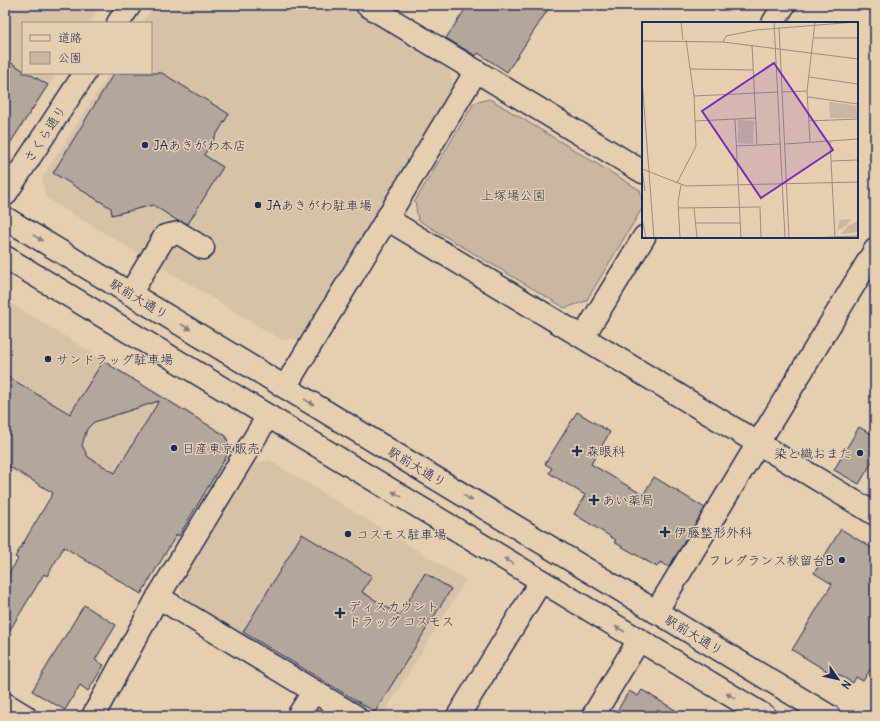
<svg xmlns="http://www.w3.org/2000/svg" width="880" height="721" viewBox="0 0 880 721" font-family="Delius,'Klee One',sans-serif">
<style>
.built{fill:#d7c2a8}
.green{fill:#c9b7a2;stroke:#727380}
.building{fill:#b3a69a;stroke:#1b2f5e;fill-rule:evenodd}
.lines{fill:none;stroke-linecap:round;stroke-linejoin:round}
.minor-casing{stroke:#1b2f5e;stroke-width:25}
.minor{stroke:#e6ceae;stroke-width:22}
.oneway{fill:#807e86}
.poi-dot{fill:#1b2f5e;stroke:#e6ceae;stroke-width:1.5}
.labels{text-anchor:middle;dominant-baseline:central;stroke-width:3;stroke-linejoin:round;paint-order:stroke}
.street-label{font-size:13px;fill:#1b2f5e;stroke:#e6ceae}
.poi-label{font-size:13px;fill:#1b2f5e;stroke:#e6ceae;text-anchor:start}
.park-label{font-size:13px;fill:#2c3d65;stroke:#e6ceae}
.inset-road{fill:none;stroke:#958e8e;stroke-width:1}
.view{fill:#7b2cbf;fill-opacity:0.15;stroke:#7b2cbf;stroke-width:2}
.inset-edge{fill:none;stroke:#1b2f5e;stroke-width:2}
</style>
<rect width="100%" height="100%" fill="#e6ceae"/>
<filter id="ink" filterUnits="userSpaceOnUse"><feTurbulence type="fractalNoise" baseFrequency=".025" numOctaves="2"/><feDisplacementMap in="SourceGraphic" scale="8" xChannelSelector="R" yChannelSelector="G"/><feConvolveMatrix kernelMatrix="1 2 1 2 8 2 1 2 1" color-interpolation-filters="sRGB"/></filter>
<g filter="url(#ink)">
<g class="built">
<polygon points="5,5 87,5 97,11 89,23 23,23 23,73 57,73 5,153"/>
<polygon points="154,5 345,5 449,68 453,86 301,338 282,340 46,198 42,178 110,73 151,73 151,23 142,23"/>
<polygon points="5,300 228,435 232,451 177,543 40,460 27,480 5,467"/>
<polygon points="269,460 466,580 382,716 376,716 184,600 179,583 250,465"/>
</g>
<polygon class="green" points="490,99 640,190 643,207 586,301 565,308 418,220 415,201 474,103"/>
<g class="building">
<polygon points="468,5 551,5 507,72 478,53 476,56 446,38"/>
<polygon points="5,59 23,70 23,73 28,73 48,85 5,151"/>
<polygon points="114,73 162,73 229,114 204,155 223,167 188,224 178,221 153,205 112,215 111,208 53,173"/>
<path d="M103 361 226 436 230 450 179 536 177 534 141 594 64 547 47 576 44 574 5 638V580L18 559 15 557 53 493 5 464V375L70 414ZM159 401 115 473 88 457 82 445 87 429 94 422Z"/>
<polygon points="577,412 610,432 591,464 643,495 654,477 705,508 669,567 660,562 657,567 614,542 616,540 574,514 585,495 549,473 552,468 545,464"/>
<polygon points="859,427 875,436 875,457 859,484 834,470"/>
<polygon points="841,529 875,550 875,662 863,681 856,677 853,683 838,674 837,677 792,650 832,584 814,573"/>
<polygon points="302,534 372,576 362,592 400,615 425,573 451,589 375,712 243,632"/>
<polygon points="84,605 116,625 95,660 104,665 88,691 80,685 65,710 32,691"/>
<polygon points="642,690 685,716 614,716 629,691 638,696"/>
</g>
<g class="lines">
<g class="minor-casing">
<g id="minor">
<polyline points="367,5 643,172"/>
<polyline points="118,23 130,5"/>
<polyline points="773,23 784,5"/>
<polyline points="5,195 85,73"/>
<polyline points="5,218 829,716"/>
<polyline points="387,219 875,514"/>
<polyline points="5,257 765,716"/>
<polyline points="130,294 165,236 179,233 203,248"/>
<polyline points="583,337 644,237"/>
<polyline points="285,387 476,71"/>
<polyline points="158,597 355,716"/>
<polyline points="656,612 875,250"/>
<polyline points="5,704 25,716"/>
<polyline points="93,716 158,597 268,416"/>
<polyline points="298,716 314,691"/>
<polyline points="458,716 541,581"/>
<polyline points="593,716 639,640"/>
</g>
</g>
<use href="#minor" class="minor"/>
</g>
<defs><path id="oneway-solid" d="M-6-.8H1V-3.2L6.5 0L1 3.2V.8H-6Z"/></defs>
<g class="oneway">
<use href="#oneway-solid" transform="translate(38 238) rotate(31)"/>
<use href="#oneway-solid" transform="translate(186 327) rotate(31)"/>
<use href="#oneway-solid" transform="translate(309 402) rotate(31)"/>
<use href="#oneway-solid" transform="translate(397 494) rotate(-149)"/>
<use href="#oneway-solid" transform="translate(468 498) rotate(31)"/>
<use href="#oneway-solid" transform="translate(509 561) rotate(-149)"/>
<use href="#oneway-solid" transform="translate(620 629) rotate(-149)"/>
<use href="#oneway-solid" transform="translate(731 696) rotate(-149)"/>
</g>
</g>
<g class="poi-dot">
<circle cx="145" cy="145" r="4"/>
<circle cx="258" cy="205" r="4"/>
<circle cx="48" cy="359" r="4"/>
<circle cx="174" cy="448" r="4"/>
<path d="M575 445h4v4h4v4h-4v4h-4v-4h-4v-4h4z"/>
<circle cx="860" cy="453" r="4"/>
<path d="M592 494h4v4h4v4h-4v4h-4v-4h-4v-4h4z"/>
<path d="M663 526h4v4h4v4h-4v4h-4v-4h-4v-4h4z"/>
<circle cx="348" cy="534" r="4"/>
<circle cx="842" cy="560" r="4"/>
<path d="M338 607h4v4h4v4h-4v4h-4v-4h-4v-4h4z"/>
</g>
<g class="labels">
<g class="street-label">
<text transform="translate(45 134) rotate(-57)">さくら通り</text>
<text transform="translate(139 299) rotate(31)">駅前大通り</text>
<text transform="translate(417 467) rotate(31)">駅前大通り</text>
<text transform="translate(694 635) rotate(31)">駅前大通り</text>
</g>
<g class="poi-label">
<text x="153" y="145">JAあきがわ本店</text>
<text x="266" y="205">JAあきがわ駐車場</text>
<text x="56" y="359">サンドラッグ駐車場</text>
<text x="182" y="448">日産東京販売</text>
<text x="586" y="451">森眼科</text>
<text x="852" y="453" text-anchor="end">染と織おまた</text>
<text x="602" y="500">あい薬局</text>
<text x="674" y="532">伊藤整形外科</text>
<text x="356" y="534">コスモス駐車場</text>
<text x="834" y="560" text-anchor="end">フレグランス秋留台B</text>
<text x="348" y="606">ディスカウント<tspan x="348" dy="15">ドラッグ コスモス</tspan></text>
</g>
<g class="park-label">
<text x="513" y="195">上塚場公園</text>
</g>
</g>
<g transform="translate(642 22)">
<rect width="216" height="216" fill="#e6ceae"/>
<path d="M187 80 216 84V96H188ZM96 98 112 99 111 122 96 121ZM209 197 205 203 195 209 198 198ZM215 199 216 210 199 212 206 204Z" fill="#c9b7a2"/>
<path class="inset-road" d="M39 0 41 18M132 0 143 216M137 5 147 216M172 16H216M0 19 81 20 216 37M81 20 84 14 114 8 214 0M110 23 115 123M48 47 111 48M167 55 216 62M0 57 12 216M140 70 165 69M52 74 136 70M166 75 216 82M93 97 99 216M53 99 114 96M167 99 216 97M188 119 193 216M168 120 165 69 173 0M143 122 216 117M94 124 139 122M189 139 216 138M0 146 3 169M0 147 44 164 216 160M35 161 54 124 52 74 44 18M36 186 118 185 119 216M52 186 55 216M0 196 4 216M54 201H98M38 216 36 180 39 163M164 216 216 214"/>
<path class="view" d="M132 41 191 128 119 176 60 89Z"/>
<rect width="216" height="216" class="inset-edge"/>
</g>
<rect width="880" height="721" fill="none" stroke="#e6ceae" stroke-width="20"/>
<rect x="10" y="10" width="860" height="701" fill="none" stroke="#1b2f5e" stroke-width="1.5" filter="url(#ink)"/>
<rect x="22" y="22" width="130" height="52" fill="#e6ceae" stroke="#958e8e"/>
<rect x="30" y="35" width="20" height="6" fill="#e6ceae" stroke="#958e8e"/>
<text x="58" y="42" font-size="12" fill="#1b2f5e">道路</text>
<rect x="30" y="52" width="20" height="12" fill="#c9b7a2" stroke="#958e8e"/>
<text x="58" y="62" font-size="12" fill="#1b2f5e">公園</text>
<g transform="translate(838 679) rotate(124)" stroke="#e6ceae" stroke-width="3" paint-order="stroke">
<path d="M0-3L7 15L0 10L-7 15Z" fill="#1b2f5e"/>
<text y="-6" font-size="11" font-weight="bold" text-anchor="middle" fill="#1b2f5e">N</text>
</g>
</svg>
